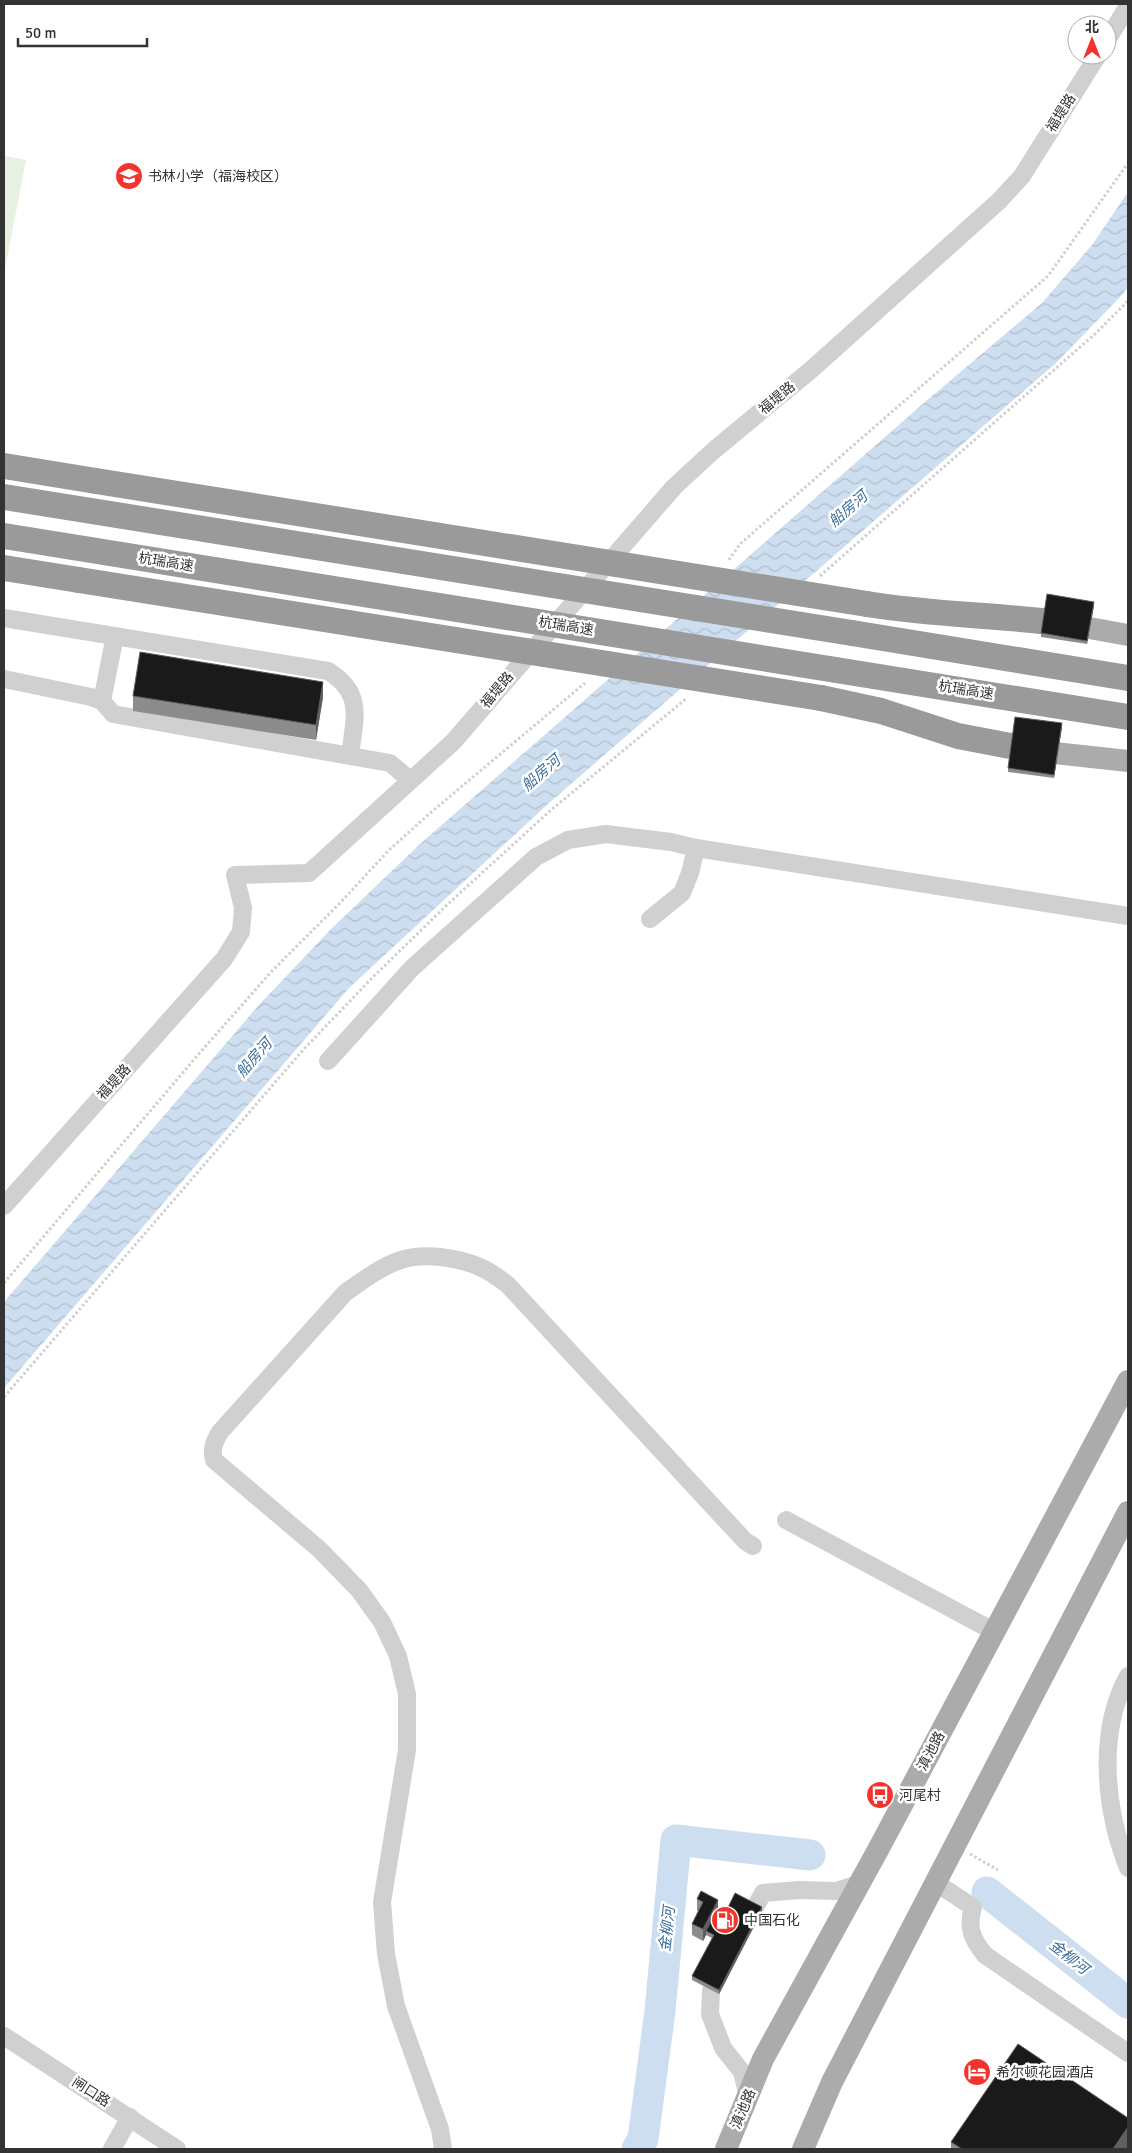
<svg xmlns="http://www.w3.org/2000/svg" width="1132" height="2153" viewBox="0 0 1132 2153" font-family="Signika,'Noto Sans SC',sans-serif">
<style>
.green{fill:#e7f0e1}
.water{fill:url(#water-waves)}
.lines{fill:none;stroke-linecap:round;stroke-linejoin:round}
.river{stroke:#cddef0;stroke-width:31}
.path{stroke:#d0d0d0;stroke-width:3;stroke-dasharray:2.5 2.5;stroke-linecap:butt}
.minor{stroke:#d0d0d0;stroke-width:18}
.major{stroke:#ababab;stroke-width:22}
.highway{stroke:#9a9a9a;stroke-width:26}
.highway-bridge{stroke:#9a9a9a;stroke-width:26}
.wall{fill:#8c8c8c}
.shaded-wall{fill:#5f5f5f}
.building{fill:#1a1a1a;stroke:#5f5f5f}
.labels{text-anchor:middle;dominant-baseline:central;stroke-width:5;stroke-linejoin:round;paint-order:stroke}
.street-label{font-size:14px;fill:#333;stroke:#fff}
.poi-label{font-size:14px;fill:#333;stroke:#fff;text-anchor:start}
.water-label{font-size:15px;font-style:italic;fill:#396b9d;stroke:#fff}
</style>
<defs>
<pattern id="water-waves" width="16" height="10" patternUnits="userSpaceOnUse" patternTransform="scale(1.25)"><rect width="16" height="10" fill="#cddef0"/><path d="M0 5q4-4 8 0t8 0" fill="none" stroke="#b0bfce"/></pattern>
</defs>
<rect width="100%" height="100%" fill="#fff"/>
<polygon class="green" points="4,156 26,160 4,274"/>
<polygon class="water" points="1128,192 1128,287 1122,295 1056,363 549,803 349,988 4,1388 4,1302 258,1006 330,930 420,844 925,402 1042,303 1092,245"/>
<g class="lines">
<g class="river">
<polyline points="987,1892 1128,2003"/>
<polyline points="637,2149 643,2139 660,2011 676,1840 810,1855"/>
</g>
<g class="path">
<polyline points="729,560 740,544 1048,276 1128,163"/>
<polyline points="820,576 1096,333 1128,301"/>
<polyline points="4,1283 197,1056 271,972 341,902 388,851 429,814 585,683"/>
<polyline points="4,1397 303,1050 373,977 449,903 551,810 687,698"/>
<polyline points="970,1854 998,1870"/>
</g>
<g class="minor">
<polyline points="1107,40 1128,6"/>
<path d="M4 618 328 671C365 694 354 719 350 756"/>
<polyline points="4,679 91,697 102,701 113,714 390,763 410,780"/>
<polyline points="102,701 115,636"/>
<polyline points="650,919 682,893 690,873 696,848"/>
<polyline points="328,1061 412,968 536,857 568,840 606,834 671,842 696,848 1128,916"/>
<polyline points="4,1206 224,959 241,932 243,908 235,875 309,873 453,742 674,487 713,451 812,369 999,201 1022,176 1098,55"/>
<polyline points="786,1520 995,1632"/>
<path d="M1128 1676C1097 1732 1105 1810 1128 1868"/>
<path d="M936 1883 973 1907C967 1928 972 1939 985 1955L1128 2053"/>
<polyline points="746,1924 763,1893 799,1890 836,1891 861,1883"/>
<polyline points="722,1969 711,1991 710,2014 723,2048 742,2072 748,2096"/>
<polyline points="4,2036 177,2149"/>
<polyline points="112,2149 130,2117"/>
<path d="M443 2149 440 2129 396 2006 386 1954 382 1902 407 1750V1694L398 1656 382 1622 359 1590 319 1549 214 1460C211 1449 214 1442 220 1432L345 1293C362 1281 379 1268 398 1261 423 1252 458 1257 482 1268 491 1272 500 1279 508 1285L745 1541 753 1546"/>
</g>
<g class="major">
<polyline points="1067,624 1128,635"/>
<polyline points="1036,751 1128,761"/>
<polyline points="726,2149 763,2059 879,1848 1128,1381"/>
<polyline points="803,2149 832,2082 1128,1512"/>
</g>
<g class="highway">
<polyline points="4,466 96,481"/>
<polyline points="4,568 79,580"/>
<path d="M867 604C933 615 1000 615 1067 624"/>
<polyline points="852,633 1128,678"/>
<polyline points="836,670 1128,717"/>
<polyline points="821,698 881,711 958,736 1036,751"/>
</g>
<g class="highway-bridge">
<polyline points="96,481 867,604"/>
<polyline points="4,497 852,633"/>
<polyline points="4,536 836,670"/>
<polyline points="79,580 821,698"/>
</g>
</g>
<g class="wall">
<polygon points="1094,606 1087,644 1041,637 1041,633"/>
<polygon points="133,696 323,697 316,740 133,711"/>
<polygon points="1062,727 1054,778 1008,772 1008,768"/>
<polygon points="701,1891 718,1911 715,1917 722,1920 762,1911 719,1994 692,1980 692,1976 712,1938 706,1935 703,1941 692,1935 692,1924 698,1911 697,1910 697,1899"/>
<polygon points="1128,2118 1128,2149 951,2149 951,2142"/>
</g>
<g class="shaded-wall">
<polygon points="1094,602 1094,606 1087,644 1087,641"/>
<polygon points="323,682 323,697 316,740 316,725"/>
<polygon points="1062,723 1062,727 1054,778 1054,775"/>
<polygon points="718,1900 718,1911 707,1932 706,1931 706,1935 703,1941 703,1929"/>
<polygon points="762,1907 762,1911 719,1994 719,1990"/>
<polygon points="1128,2127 1128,2149 1113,2149"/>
</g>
<g class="building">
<polygon points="1047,594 1094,602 1087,641 1041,633"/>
<polygon points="140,652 323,682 316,725 133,696"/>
<polygon points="1015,717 1062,723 1054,775 1008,768"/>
<polygon points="701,1891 718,1900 703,1929 692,1924 703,1902 697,1899"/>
<polygon points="735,1893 762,1907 719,1990 692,1976 714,1935 706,1931 714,1916 722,1920"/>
<polygon points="1018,2044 1128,2118 1128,2127 1113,2149 962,2149 951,2142"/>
</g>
<defs>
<g id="school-disc" transform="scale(1.4375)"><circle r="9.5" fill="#f3342c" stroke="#fff"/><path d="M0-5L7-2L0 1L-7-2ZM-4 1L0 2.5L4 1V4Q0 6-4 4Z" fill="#fff"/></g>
<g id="bus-disc" transform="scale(1.4375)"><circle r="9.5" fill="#f3342c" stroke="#fff"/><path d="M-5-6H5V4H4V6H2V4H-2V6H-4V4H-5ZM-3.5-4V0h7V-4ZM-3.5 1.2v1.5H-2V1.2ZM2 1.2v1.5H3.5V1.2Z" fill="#fff"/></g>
<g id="fuel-disc" transform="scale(1.4375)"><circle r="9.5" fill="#f3342c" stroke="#fff"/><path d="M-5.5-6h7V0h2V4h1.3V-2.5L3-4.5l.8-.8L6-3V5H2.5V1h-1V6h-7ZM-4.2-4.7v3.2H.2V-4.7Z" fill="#fff"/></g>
<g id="hotel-disc" transform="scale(1.4375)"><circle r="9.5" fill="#f3342c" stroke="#fff"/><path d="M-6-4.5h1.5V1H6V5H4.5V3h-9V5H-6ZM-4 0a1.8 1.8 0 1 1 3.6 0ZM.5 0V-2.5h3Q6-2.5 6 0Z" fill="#fff"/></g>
</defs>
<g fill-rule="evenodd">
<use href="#school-disc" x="129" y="176"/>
<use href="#bus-disc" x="880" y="1795"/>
<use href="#fuel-disc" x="725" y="1920"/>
<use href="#hotel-disc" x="977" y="2072"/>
</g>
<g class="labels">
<g class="street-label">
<text transform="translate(1061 113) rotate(-58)">福堤路</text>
<text transform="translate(777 398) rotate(-40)">福堤路</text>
<text transform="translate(166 562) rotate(9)">杭瑞高速</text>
<text transform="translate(566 626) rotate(9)">杭瑞高速</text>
<text transform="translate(497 690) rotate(-50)">福堤路</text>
<text transform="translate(966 690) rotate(9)">杭瑞高速</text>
<text transform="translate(114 1082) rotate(-48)">福堤路</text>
<text transform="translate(931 1751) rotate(-62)">滇池路</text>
<text transform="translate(91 2092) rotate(33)">闸口路</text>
<text transform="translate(743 2109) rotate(-67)">滇池路</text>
</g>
<g class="poi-label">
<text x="148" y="176">书林小学（福海校区）</text>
<text x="899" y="1795">河尾村</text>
<text x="744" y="1920">中国石化</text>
<text x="996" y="2072">希尔顿花园酒店</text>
</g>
<g class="water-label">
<text transform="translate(848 509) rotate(-41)">船房河</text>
<text transform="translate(541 773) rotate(-41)">船房河</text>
<text transform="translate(254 1058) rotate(-49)">船房河</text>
<text transform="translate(667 1929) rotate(-84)">金柳河</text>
<text transform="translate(1069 1957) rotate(38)">金柳河</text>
</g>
</g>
<rect width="1132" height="2153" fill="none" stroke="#333333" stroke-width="10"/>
<g transform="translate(1092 40)"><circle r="24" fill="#ffffff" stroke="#adadad"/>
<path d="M0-4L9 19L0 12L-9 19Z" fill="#f3342c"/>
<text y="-8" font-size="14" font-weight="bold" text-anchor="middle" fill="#333333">北</text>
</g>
<path d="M18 38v8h129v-8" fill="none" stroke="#333333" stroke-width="2.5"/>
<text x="25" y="38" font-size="15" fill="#333333" stroke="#ffffff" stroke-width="4" paint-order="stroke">50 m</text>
</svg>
